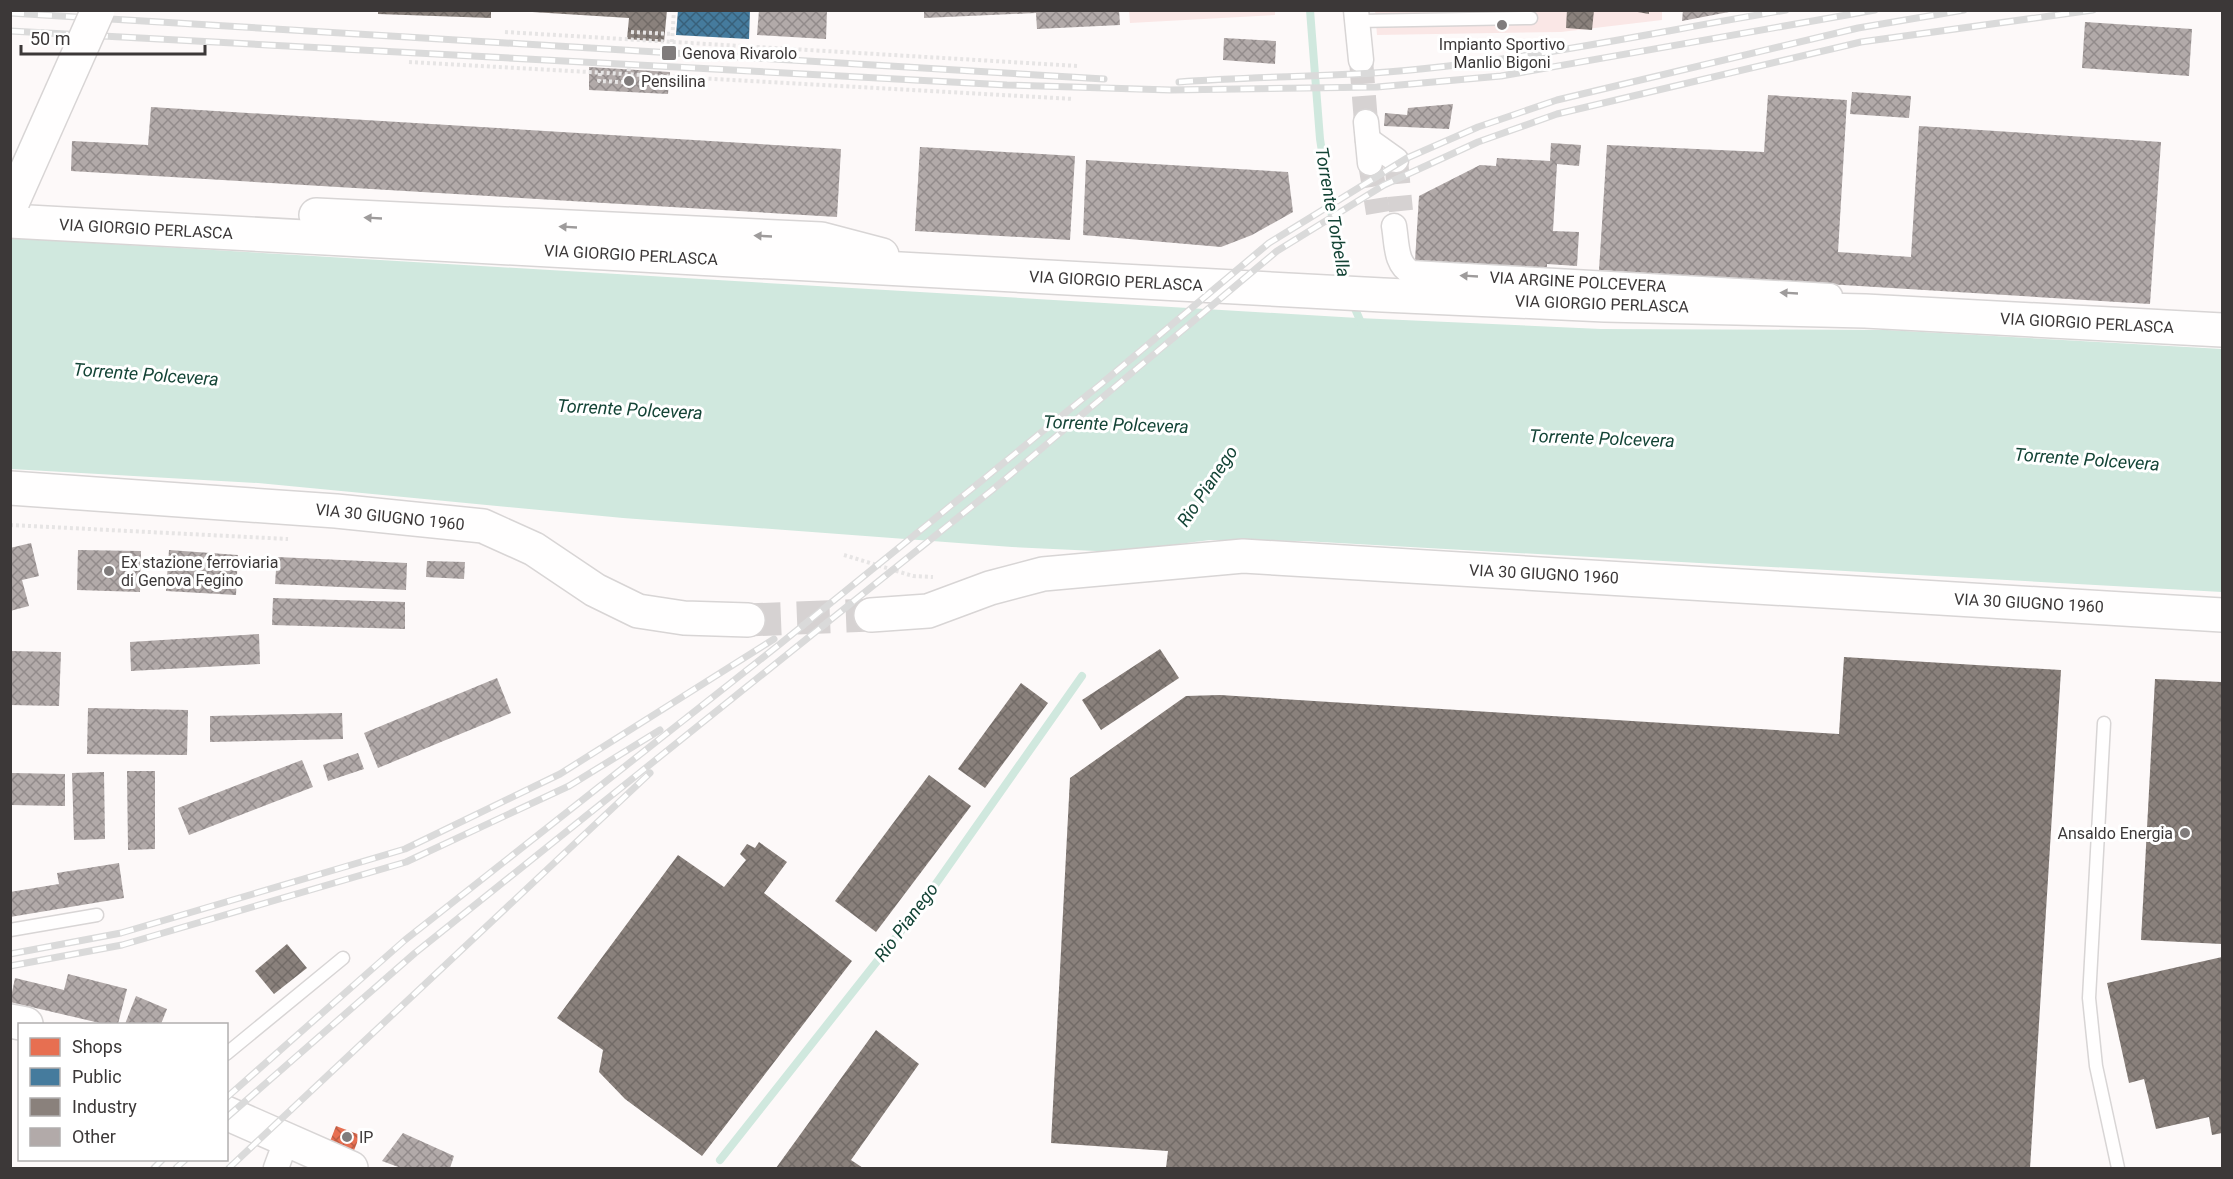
<svg xmlns="http://www.w3.org/2000/svg" width="2233" height="1179" viewBox="0 0 2233 1179" font-family="Roboto,sans-serif">
<style>
.pitch{fill:#fae7e6}
.water{fill:#d0e8de}
.shops{fill:url(#shops-cross-hatch)}
.public{fill:url(#public-cross-hatch)}
.industry{fill:url(#industry-cross-hatch)}
.lines{fill:none;stroke-linecap:round;stroke-linejoin:round}
.stream{stroke:#d0e8de;stroke-width:8}
.building{fill:url(#building-cross-hatch)}
.minor-tunnel{stroke:#d6d2d2;stroke-width:24;stroke-dasharray:24 12;stroke-linecap:butt}
.primary-tunnel{stroke:#d6d2d2;stroke-width:33;stroke-dasharray:33 16;stroke-linecap:butt}
.service-casing{stroke:#d8d5d5;stroke-width:15}
.minor-casing{stroke:#d8d5d5;stroke-width:27}
.secondary-casing{stroke:#d8d5d5;stroke-width:36}
.primary-casing{stroke:#d8d5d5;stroke-width:36}
.path{stroke:#e7e5e5;stroke-width:4;stroke-dasharray:3 3;stroke-linecap:butt}
.service{stroke:#fffefe;stroke-width:12}
.minor{stroke:#fffefe;stroke-width:24}
.secondary{stroke:#fffefe;stroke-width:33}
.primary{stroke:#fffefe;stroke-width:33}
.rail-casing{stroke:#dadada;stroke-width:7}
.rail{stroke:#fff;stroke-width:4.5;stroke-dasharray:14;stroke-linecap:butt}
.primary-bridge-casing{stroke:#d8d5d5;stroke-width:36;stroke-linecap:butt}
.primary-bridge{stroke:#fffefe;stroke-width:33}
.oneway{fill:#9e9b9b}
.poi-dot{fill:#807c7c;stroke:#fff;stroke-width:2}
.labels{text-anchor:middle;dominant-baseline:central;stroke-width:6;stroke-linejoin:round;paint-order:stroke}
.poi-label{font-size:16px;fill:#3c3838;stroke:#fff;text-anchor:start}
.street-label{font-size:16px;fill:#3c3838;stroke:#fff}
.water-label{font-size:18px;font-style:italic;fill:#144436;stroke:#fff}
</style>
<defs>
<pattern id="shops-cross-hatch" width="8" height="8" patternUnits="userSpaceOnUse" patternTransform="scale(1.5)"><rect width="8" height="8" fill="#e76f51"/><path d="M0 0l8 8M0 8l8-8" fill="none" stroke="#bc5c44"/></pattern>
<pattern id="public-cross-hatch" width="8" height="8" patternUnits="userSpaceOnUse" patternTransform="scale(1.5)"><rect width="8" height="8" fill="#457b9d"/><path d="M0 0l8 8M0 8l8-8" fill="none" stroke="#38607a"/></pattern>
<pattern id="industry-cross-hatch" width="8" height="8" patternUnits="userSpaceOnUse" patternTransform="scale(1.5)"><rect width="8" height="8" fill="#8a817c"/><path d="M0 0l8 8M0 8l8-8" fill="none" stroke="#726b67"/></pattern>
<pattern id="building-cross-hatch" width="8" height="8" patternUnits="userSpaceOnUse" patternTransform="scale(1.5)"><rect width="8" height="8" fill="#b2aaa9"/><path d="M0 0l8 8M0 8l8-8" fill="none" stroke="#928b8b"/></pattern>
</defs>
<rect width="100%" height="100%" fill="#fdf9f9"/>
<g class="pitch">
<polygon points="1275,11 1275,15 1130,23 1129,11"/>
<polygon points="1375,11 1662,11 1662,20 1561,32 1377,35"/>
</g>
<polygon class="water" points="10,238 1358,318 1601,329 1887,330 2222,349 2222,592 1303,541 1210,540 1117,552 1012,547 623,518 258,483 11,469"/>
<polygon class="shops" points="336,1126 360,1135 353,1153 329,1144"/>
<polygon class="public" points="678,10 750,10 749,39 676,35"/>
<g class="industry">
<polygon points="378,10 491,10 491,18 378,14"/>
<polygon points="498,10 667,10 664,42 627,39 629,18"/>
<polygon points="1567,10 1594,10 1592,30 1566,28"/>
<polygon points="1626,10 1649,10 1649,14"/>
<polygon points="1160,649 1179,678 1101,730 1082,700"/>
<polygon points="1844,657 2061,670 2030,1168 1166,1168 1168,1151 1051,1143 1070,778 1186,696 1220,695 1839,734"/>
<polygon points="2155,679 2222,682 2222,944 2141,940"/>
<polygon points="1021,683 1048,703 985,788 958,769"/>
<polygon points="929,775 971,806 876,932 835,901"/>
<polygon points="759,842 787,862 764,893 852,961 702,1156 625,1099 599,1072 603,1050 557,1018 678,855 724,887 746,860 740,854 747,844 755,848"/>
<polygon points="287,944 307,968 274,994 255,971"/>
<polygon points="2222,957 2222,1133 2212,1135 2209,1117 2156,1129 2144,1079 2129,1083 2107,983"/>
<polygon points="876,1030 919,1064 851,1160 863,1168 776,1168"/>
</g>
<g class="lines">
<g class="stream">
<polyline points="1310,10 1320,139 1340,267 1346,285"/>
<polyline points="1352,302 1363,327"/>
<polyline points="720,1160 916,912 1082,676"/>
</g>
</g>
<g class="building">
<polygon points="759,10 827,10 826,39 757,35"/>
<polygon points="924,10 1119,10 1120,25 1037,29 1036,13 924,18"/>
<polygon points="1683,10 1729,10 1729,12 1682,21"/>
<polygon points="2085,22 2192,29 2189,76 2082,68"/>
<polygon points="1224,38 1276,41 1275,64 1223,60"/>
<polygon points="589,67 670,72 668,94 589,90"/>
<polygon points="1852,92 1911,96 1909,118 1850,114"/>
<polygon points="1768,95 1847,100 1838,252 1911,257 1919,126 2161,142 2150,304 1599,270 1607,145 1764,152"/>
<polygon points="1453,104 1449,129 1384,126 1385,113 1407,115 1408,108"/>
<polygon points="151,107 841,149 837,217 71,171 72,141 148,145"/>
<polygon points="1551,143 1581,145 1579,166 1557,164 1553,231 1579,232 1577,266 1547,264 1547,269 1415,261 1419,196 1480,165 1496,166 1497,158 1550,161"/>
<polygon points="920,147 1075,156 1070,240 915,231"/>
<polygon points="1086,160 1288,172 1293,212 1252,235 1221,247 1083,235"/>
<polygon points="31,543 39,576 22,580 29,606 10,611 10,548"/>
<polygon points="78,550 141,551 140,592 77,590"/>
<polygon points="169,550 238,555 236,595 166,591"/>
<polygon points="277,557 407,563 406,590 275,584"/>
<polygon points="427,561 465,562 464,579 426,577"/>
<polygon points="273,598 405,602 405,629 272,625"/>
<polygon points="259,634 260,664 131,671 130,642"/>
<polygon points="10,651 61,652 59,706 10,705"/>
<polygon points="497,678 511,713 378,768 364,733"/>
<polygon points="88,708 188,710 187,755 87,754"/>
<polygon points="342,713 343,739 210,742 210,716"/>
<polygon points="358,753 364,769 328,781 323,765"/>
<polygon points="302,760 313,787 189,835 178,808"/>
<polygon points="127,771 155,771 155,849 128,850"/>
<polygon points="104,772 105,839 74,840 72,773"/>
<polygon points="12,773 65,774 65,806 11,805"/>
<polygon points="119,863 124,898 10,917 10,892 59,884 57,873"/>
<polygon points="68,974 127,989 118,1024 104,1024 10,1002 15,978 64,990"/>
<polygon points="136,996 167,1009 161,1024 125,1024"/>
<polygon points="403,1133 454,1156 450,1168 401,1168 382,1161"/>
</g>
<g class="lines">
<g class="minor-tunnel">
<polyline points="1361,60 1366,122"/>
<polyline points="1396,160 1401,211"/>
<polyline points="1370,163 1378,213"/>
</g>
<polyline class="primary-tunnel" points="748,620 871,615"/>
<g class="service-casing">
<g id="service">
<polyline points="1357,21 1531,18"/>
<polyline points="2104,723 2089,998 2096,1066 2118,1168"/>
<polyline points="10,930 97,915"/>
<polyline points="226,1054 343,958"/>
</g>
</g>
<g class="minor-casing">
<g id="minor">
<polyline points="1356,10 1361,60"/>
<polyline points="1366,122 1370,163"/>
<polyline points="1368,140 1396,160"/>
<path d="M1394 226C1397 243 1395 265 1412 273L1830 296"/>
<polyline points="276,1168 286,1141"/>
</g>
</g>
<g class="secondary-casing">
<g id="secondary">
<polyline points="10,1021 26,1024"/>
<polyline points="226,1113 351,1168"/>
</g>
</g>
<g class="primary-casing">
<g id="primary">
<polyline points="316,215 821,239 882,255"/>
<polyline points="10,221 1383,295 1605,305 1865,311 2222,330"/>
<polyline points="10,488 336,511 483,526 534,549 595,590 638,611 684,618 748,620"/>
<polyline points="871,615 928,611 990,588 1043,574 1243,556 2222,615"/>
</g>
</g>
<g class="path">
<polyline points="505,32 1078,66"/>
<polyline points="631,32 673,34"/>
<polyline points="672,42 674,10"/>
<polyline points="409,62 1074,99"/>
<polyline points="600,73 599,81 662,84 663,76"/>
<polyline points="628,83 629,65"/>
<polyline points="10,525 288,539"/>
<polyline points="844,555 913,576 933,577"/>
</g>
<use href="#service" class="service"/>
<use href="#minor" class="minor"/>
<use href="#secondary" class="secondary"/>
<use href="#primary" class="primary"/>
<g class="rail-casing">
<g id="rail">
<polyline points="10,13 1104,79"/>
<polyline points="10,31 1007,85 1170,90 1377,87 1501,76 1875,10"/>
<path d="M1179 82C1244 77 1308 77 1373 73 1511 64 1649 33 1786 10"/>
<polyline points="10,954 121,933 405,849 560,774 774,639"/>
<polyline points="10,966 122,945 406,862 569,786 660,730"/>
<polyline points="226,1098 405,940 780,644 1101,384 1269,243 1407,158 1478,127 1557,100 1858,28 1964,10"/>
<polyline points="226,1118 415,953 991,491 1277,251 1384,185 1478,142 1557,114 1861,42 2093,10"/>
<polyline points="154,1168 162,1160"/>
<polyline points="176,1168 185,1160"/>
<polyline points="229,1168 650,773"/>
</g>
</g>
<use href="#rail" class="rail"/>
<g class="primary-bridge-casing">
<polyline id="primary-bridge" points="13,201 98,10"/>
</g>
<use href="#primary-bridge" class="primary-bridge"/>
</g>
<defs><path id="oneway-solid" d="M-6-.8H1V-3.2L6.5 0L1 3.2V.8H-6Z" transform="scale(1.5)"/></defs>
<g class="oneway">
<use href="#oneway-solid" transform="translate(373 218) rotate(-177)"/>
<use href="#oneway-solid" transform="translate(568 227) rotate(-177)"/>
<use href="#oneway-solid" transform="translate(763 236) rotate(-177)"/>
<use href="#oneway-solid" transform="translate(1469 276) rotate(-177)"/>
<use href="#oneway-solid" transform="translate(1789 293) rotate(-177)"/>
</g>
<g class="poi-dot">
<circle cx="1502" cy="25" r="6"/>
<rect x="661" y="45" width="16" height="16" rx="3"/>
<circle cx="629" cy="81" r="6"/>
<circle cx="109" cy="571" r="6"/>
<circle cx="2185" cy="833" r="6"/>
<circle cx="347" cy="1137" r="6"/>
</g>
<g class="labels">
<g class="poi-label">
<text x="1502" y="44" text-anchor="middle">Impianto Sportivo<tspan x="1502" dy="18">Manlio Bigoni</tspan></text>
<text x="682" y="53">Genova Rivarolo</text>
<text x="641" y="81">Pensilina</text>
<text x="121" y="562">Ex stazione ferroviaria<tspan x="121" dy="18">di Genova Fegino</tspan></text>
<text x="2173" y="833" text-anchor="end">Ansaldo Energia</text>
<text x="359" y="1137">IP</text>
</g>
<g class="street-label">
<text transform="translate(146 229) rotate(3)">VIA GIORGIO PERLASCA</text>
<text transform="translate(631 255) rotate(3)">VIA GIORGIO PERLASCA</text>
<text transform="translate(1116 281) rotate(3)">VIA GIORGIO PERLASCA</text>
<text transform="translate(1578 282) rotate(3)">VIA ARGINE POLCEVERA</text>
<text transform="translate(1602 304) rotate(2)">VIA GIORGIO PERLASCA</text>
<text transform="translate(2087 323) rotate(3)">VIA GIORGIO PERLASCA</text>
<text transform="translate(390 517) rotate(6)">VIA 30 GIUGNO 1960</text>
<text transform="translate(1544 574) rotate(3)">VIA 30 GIUGNO 1960</text>
<text transform="translate(2029 603) rotate(3)">VIA 30 GIUGNO 1960</text>
</g>
<g class="water-label">
<text transform="translate(1333 212) rotate(80)">Torrente Torbella</text>
<text transform="translate(146 374) rotate(4)">Torrente Polcevera</text>
<text transform="translate(630 409) rotate(3)">Torrente Polcevera</text>
<text transform="translate(1116 424) rotate(2)">Torrente Polcevera</text>
<text transform="translate(1602 438) rotate(2)">Torrente Polcevera</text>
<text transform="translate(2087 459) rotate(4)">Torrente Polcevera</text>
<text transform="translate(1207 486) rotate(-56)">Rio Pianego</text>
<text transform="translate(906 922) rotate(-53)">Rio Pianego</text>
</g>
</g>
<rect width="2233" height="1179" fill="none" stroke="#3c3838" stroke-width="24"/>
<rect x="18" y="1023" width="210" height="138" fill="#ffffff" stroke="#b1afaf" stroke-width="1.5"/>
<rect x="30" y="1038" width="30" height="18" fill="#e76f51" stroke="#b1afaf" stroke-width="1.5"/>
<text x="72" y="1053" font-size="18" fill="#3c3838">Shops</text>
<rect x="30" y="1068" width="30" height="18" fill="#457b9d" stroke="#b1afaf" stroke-width="1.5"/>
<text x="72" y="1083" font-size="18" fill="#3c3838">Public</text>
<rect x="30" y="1098" width="30" height="18" fill="#8a817c" stroke="#b1afaf" stroke-width="1.5"/>
<text x="72" y="1113" font-size="18" fill="#3c3838">Industry</text>
<rect x="30" y="1128" width="30" height="18" fill="#b2aaa9" stroke="#b1afaf" stroke-width="1.5"/>
<text x="72" y="1143" font-size="18" fill="#3c3838">Other</text>
<path d="M21 45v9h184v-9" fill="none" stroke="#3c3838" stroke-width="3"/>
<text x="30" y="45" font-size="18" fill="#3c3838" stroke="#ffffff" stroke-width="4.5" paint-order="stroke">50 m</text>
</svg>
